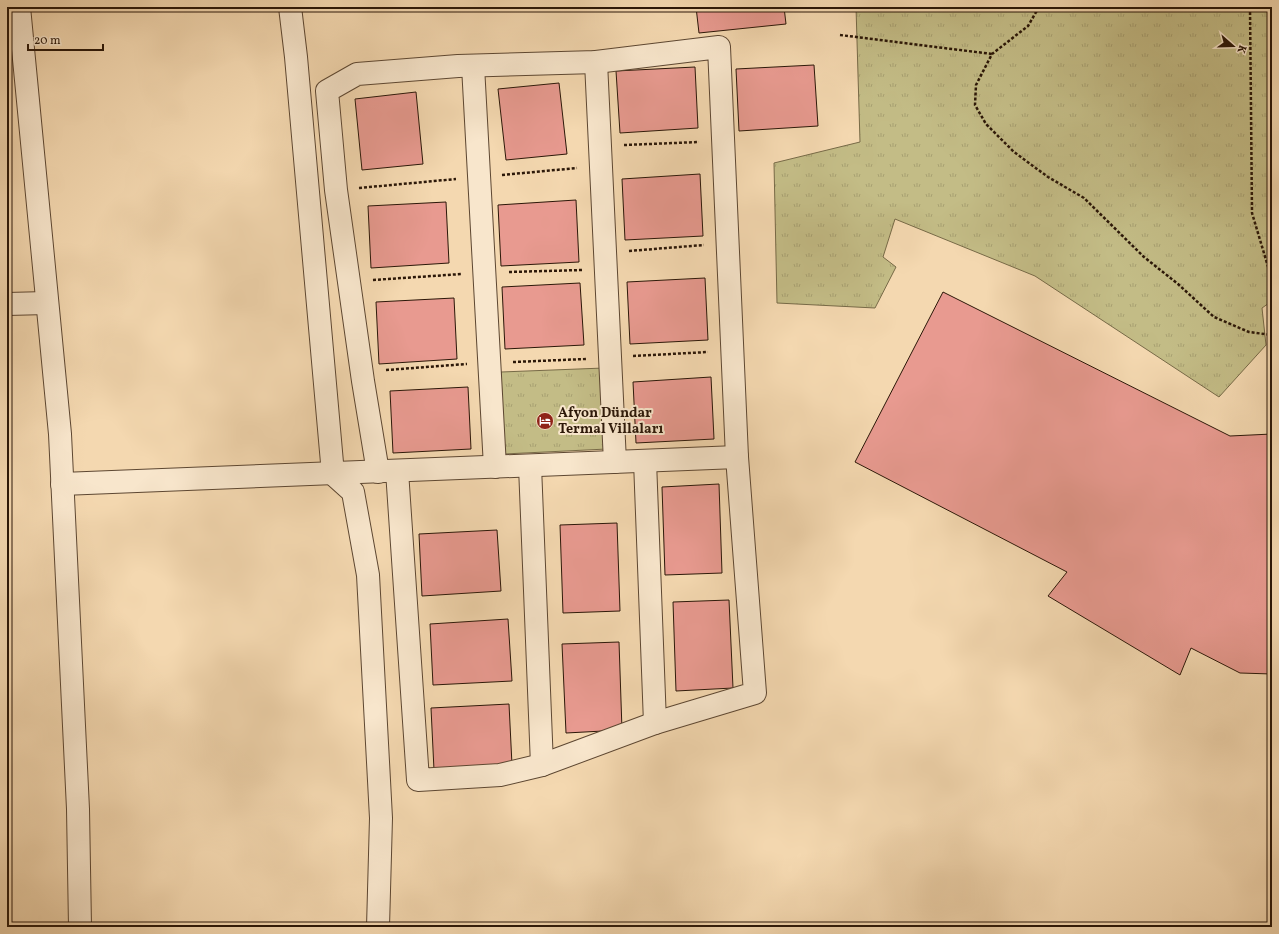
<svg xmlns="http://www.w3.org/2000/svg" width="1279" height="934" viewBox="0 0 1279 934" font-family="Vollkorn,serif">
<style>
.grass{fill:url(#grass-tufts);stroke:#776a47}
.building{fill:#e89a90;stroke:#2b1708}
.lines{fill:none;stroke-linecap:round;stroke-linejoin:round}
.minor-casing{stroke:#5d4732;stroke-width:24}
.path{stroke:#2b1708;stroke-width:2.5;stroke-dasharray:3 2;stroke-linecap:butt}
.minor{stroke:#f8e6cc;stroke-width:22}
.labels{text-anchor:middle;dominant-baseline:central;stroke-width:4;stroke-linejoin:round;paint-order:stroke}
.poi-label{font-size:14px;font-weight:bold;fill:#2b1708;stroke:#f8e6cc;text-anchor:start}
</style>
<defs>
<pattern id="grass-tufts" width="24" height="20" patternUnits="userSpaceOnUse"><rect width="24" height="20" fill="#c3bc86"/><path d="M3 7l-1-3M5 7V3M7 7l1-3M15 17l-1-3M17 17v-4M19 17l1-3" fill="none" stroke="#a8a172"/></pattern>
</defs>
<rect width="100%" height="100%" fill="#f4d8b0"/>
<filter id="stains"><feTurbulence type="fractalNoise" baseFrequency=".005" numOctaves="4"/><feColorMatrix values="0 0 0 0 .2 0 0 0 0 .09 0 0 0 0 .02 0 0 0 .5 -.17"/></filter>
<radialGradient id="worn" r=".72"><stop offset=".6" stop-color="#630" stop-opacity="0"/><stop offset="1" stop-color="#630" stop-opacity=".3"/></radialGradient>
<g class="grass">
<polygon points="856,7 1272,7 1272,301 1262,308 1266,345 1219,397 1035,276 895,219 883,257 896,267 875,308 777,303 774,163 860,142"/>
<polygon points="604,368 607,449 504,454 501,372"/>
</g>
<g class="building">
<polygon points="696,7 784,7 786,24 699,33"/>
<polygon points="814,65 818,126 739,131 736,69"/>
<polygon points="695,67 698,128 620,133 616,71"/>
<polygon points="559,83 567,154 506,160 498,89"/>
<polygon points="416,92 423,164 362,170 355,99"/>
<polygon points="700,174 703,236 625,240 622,179"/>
<polygon points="576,200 579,262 501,266 498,205"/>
<polygon points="446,202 449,263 371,268 368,206"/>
<polygon points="705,278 708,340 630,344 627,282"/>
<polygon points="580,283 584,345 505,349 502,287"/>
<polygon points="943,292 1230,436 1272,434 1272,674 1240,673 1191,648 1180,675 1048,596 1067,572 855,462"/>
<polygon points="454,298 457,359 379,364 376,302"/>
<polygon points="711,377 714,439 636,443 633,382"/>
<polygon points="468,387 471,449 393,453 390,391"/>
<polygon points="719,484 722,573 665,575 662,487"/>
<polygon points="617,523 620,611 563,613 560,525"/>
<polygon points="497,530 501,591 422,596 419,534"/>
<polygon points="729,600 733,688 676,691 673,602"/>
<polygon points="508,619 512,681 433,685 430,624"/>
<polygon points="619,642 622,730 566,733 562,644"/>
<polygon points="509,704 512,765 434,770 431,708"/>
</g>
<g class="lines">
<g class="minor-casing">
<g id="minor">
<polyline points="19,7 60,434 78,809 80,927"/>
<polyline points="290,7 296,57 333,474 353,492 368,575 381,818 378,927"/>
<polyline points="596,62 615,462"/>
<polyline points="473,66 495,467"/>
<polyline points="7,304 47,303"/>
<polyline points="645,461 655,723"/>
<polyline points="530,466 542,765"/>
<polyline points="378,472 363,381 336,190 327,91 357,74 458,66 596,62 719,47 737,457 755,693 655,723 542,765 500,775 418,780 397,471"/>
<polyline points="62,484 737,457"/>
</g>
</g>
<g class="path">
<polyline points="1039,7 1028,26 992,54 976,85 975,105 986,124 1014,152 1048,177 1084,198 1144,257 1178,284 1214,317 1249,332 1272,335"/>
<polyline points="1250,7 1252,213 1272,280"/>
<polyline points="840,35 992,54"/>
<polyline points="624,145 699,142"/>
<polyline points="502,175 577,168"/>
<polyline points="359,188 456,179"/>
<polyline points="629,251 704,245"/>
<polyline points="509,272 582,270"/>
<polyline points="373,280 462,274"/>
<polyline points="633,356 708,352"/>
<polyline points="513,362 586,359"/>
<polyline points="386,370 467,364"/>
</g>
<use href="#minor" class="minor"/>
</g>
<defs>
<g id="hotel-disc" transform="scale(0.9)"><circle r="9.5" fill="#8f2418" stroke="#f8e6cc"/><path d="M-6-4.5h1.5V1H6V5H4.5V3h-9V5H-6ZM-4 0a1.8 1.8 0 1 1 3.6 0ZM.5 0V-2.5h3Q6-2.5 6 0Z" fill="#fff"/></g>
</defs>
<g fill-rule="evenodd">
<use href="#hotel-disc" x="545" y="421"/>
</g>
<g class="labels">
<g class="poi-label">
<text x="558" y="413">Afyon Dündar<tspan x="558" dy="16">Termal Villaları</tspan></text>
</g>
</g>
<rect width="1279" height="934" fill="none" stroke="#f4d8b0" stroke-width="24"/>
<rect x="8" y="8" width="1263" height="918" fill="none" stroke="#2b1708" stroke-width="2"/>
<rect x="12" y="12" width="1255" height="910" fill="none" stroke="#2b1708"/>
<g transform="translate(1233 46) rotate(110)" stroke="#f8e6cc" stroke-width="3" paint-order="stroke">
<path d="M0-3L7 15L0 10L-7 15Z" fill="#2b1708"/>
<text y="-6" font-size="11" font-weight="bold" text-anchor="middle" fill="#2b1708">K</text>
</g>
<path d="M28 44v6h75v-6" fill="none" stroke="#2b1708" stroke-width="2"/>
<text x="34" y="44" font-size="12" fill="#2b1708" stroke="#f8e6cc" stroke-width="3" paint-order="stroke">20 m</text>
<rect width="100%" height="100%" filter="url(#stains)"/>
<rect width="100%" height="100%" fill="url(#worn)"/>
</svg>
